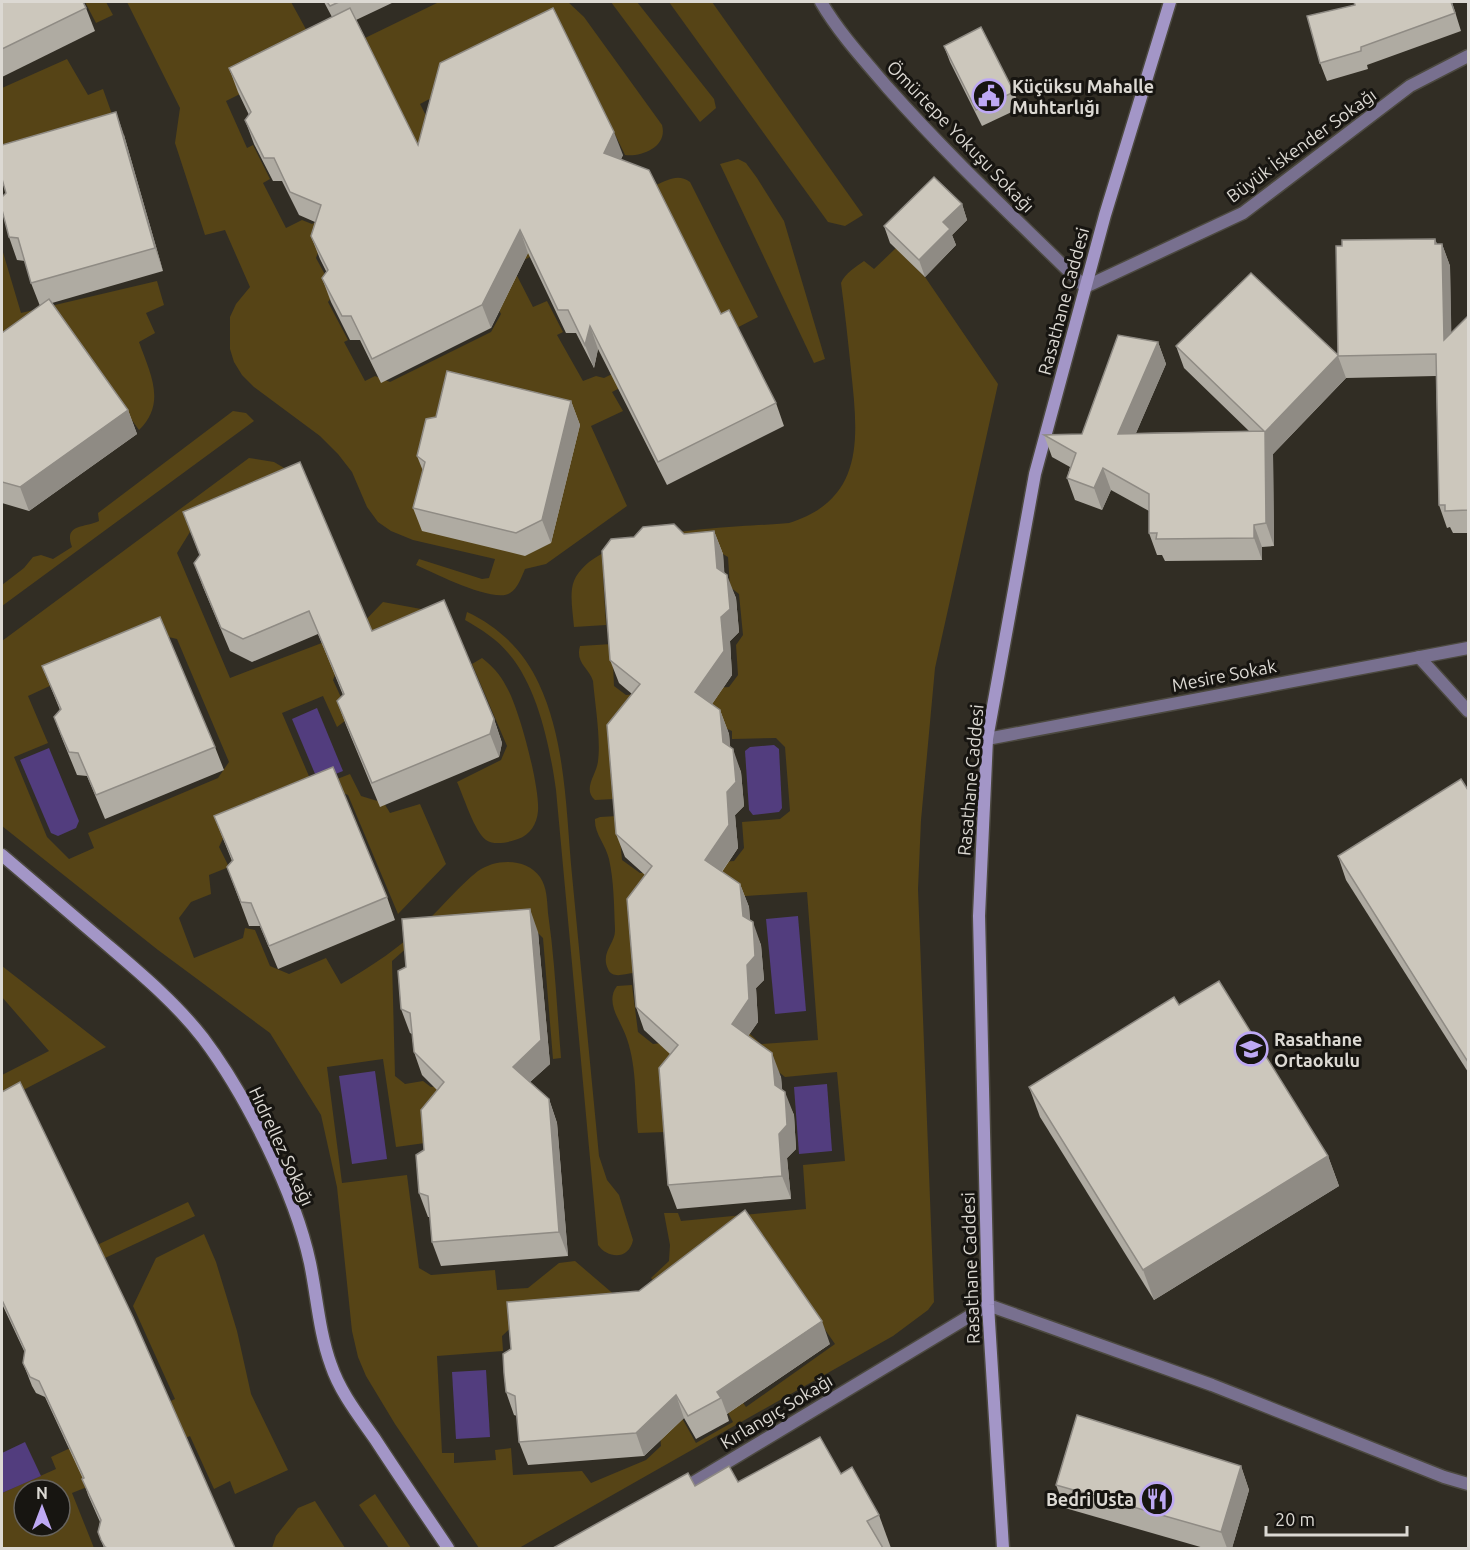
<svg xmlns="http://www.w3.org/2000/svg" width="1470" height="1550" viewBox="0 0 1470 1550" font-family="Ubuntu,sans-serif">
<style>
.green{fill:#564416;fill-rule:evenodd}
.water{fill:#523d7e}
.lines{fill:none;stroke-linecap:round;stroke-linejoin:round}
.lane-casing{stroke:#4c4940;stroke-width:15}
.street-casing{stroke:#4c4940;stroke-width:15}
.secondary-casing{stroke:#4c4940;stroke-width:15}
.lane{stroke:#78708f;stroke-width:12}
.street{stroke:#78708f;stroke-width:12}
.secondary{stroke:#a396c7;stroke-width:12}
.wall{fill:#afaba2}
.shaded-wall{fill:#8f8b84}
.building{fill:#ccc7bc;stroke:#8f8b84;stroke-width:1.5}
.labels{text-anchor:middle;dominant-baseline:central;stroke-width:6;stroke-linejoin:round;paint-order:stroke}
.poi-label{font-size:18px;font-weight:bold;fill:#dcd9d3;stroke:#171511;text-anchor:start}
.street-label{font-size:18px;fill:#dcd9d3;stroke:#171511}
</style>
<rect width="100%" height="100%" fill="#312d24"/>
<g class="green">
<polygon points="85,2 106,2 113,15 96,23"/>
<path d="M127 2H291L308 33 242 93 226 101 247 148 253 145 270 179 263 183 286 228 302 220 312 224 417 172 321 244 316 258 335 293 328 302 348 340 344 342 365 381 375 376 390 382 491 332 501 314 441 196 636 176 534 255 512 266 533 307 547 301 563 332 557 335 583 381 596 376 604 378 711 325 656 185C668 180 678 173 690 182L758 317 612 392 623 411 591 426 627 506 546 564 525 569C521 578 518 588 510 593 495 604 434 573 416 565L419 559 482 579 489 578 495 559 413 540 391 531 378 522 367 507 352 472 338 454 320 436 254 387 242 375 234 362 230 349V317L236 304 250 287 225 230 205 235 175 143 180 108Z"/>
<path d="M439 2H568L584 17 662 125C668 146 643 157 625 155L569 39 554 33 420 104 444 151 425 160 365 38Z"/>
<polygon points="611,2 637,2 714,99 716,108 700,122"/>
<polygon points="669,2 712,2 863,215 845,226 828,222"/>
<polygon points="67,59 88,95 103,89 118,131 2,166 2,88"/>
<polygon points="738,159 746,163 757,178 784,221 825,359 814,363 720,164"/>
<path d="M896 248 925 277 998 384 935 668 921 820 918 889 934 1302 928 1310 893 1336 519 1548H479L395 1424 366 1376 358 1357 352 1331 337 1187 321 1115 270 1033 158 950 2 826V641L249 458 274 462 291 472 193 527 177 553 230 678 356 630 383 602 421 609 430 614 338 667 333 680 350 717 337 727 323 696 282 713 314 788 350 774 361 796 384 803 390 813 420 804 446 864 398 914 348 795 333 789 226 832 219 847 229 867 209 875 211 894 191 902 179 918 194 958 243 938 245 928 255 930 270 966 289 974 326 958 341 984C372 966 401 947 426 922 444 905 459 886 478 871 496 858 527 858 540 877 547 887 547 901 548 913 555 961 557 1010 561 1058L553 1059 543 938 532 927 419 937 392 961 395 1076 405 1084 423 1081 431 1087 477 1083 425 1143 396 1147 383 1059 327 1067 342 1183 407 1175 419 1268 431 1275 495 1270 497 1290 528 1288 559 1263 575 1261 631 1309 520 1319 502 1336 503 1351 437 1356 442 1453H454V1463L496 1460 495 1450 511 1448 513 1475 582 1471 591 1483 646 1460 661 1446 656 1383 660 1379 696 1443 733 1422 699 1360 709 1354 746 1407 835 1344 758 1233 665 1296 651 1278 669 1261 670 1245 664 1213H678L681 1221 806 1209 803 1165 845 1161 837 1072 785 1077 775 1069 666 1132 638 1133C635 1103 637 1068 627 1039 622 1022 604 1003 617 986L632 985 638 1032 653 1044 750 1034 761 1044 818 1040 807 892 717 898 629 923 633 973C624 974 612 979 608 969 600 952 616 944 615 929 614 906 614 881 609 859 606 845 594 833 595 819L600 817 618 816 622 860 640 873H662L708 863 734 861 744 848 742 822 780 819 790 811 785 747 776 738 732 739V731L721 726 614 799 595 800C582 789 597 774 598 761 601 740 595 704 593 681 589 668 575 663 580 646L612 644 614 686 626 695 729 687 738 675 736 645 743 635 739 594 730 587 728 557 716 550 617 558 603 576 606 625 574 627C573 613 569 593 574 581 599 526 737 528 789 523 866 499 858 436 851 370 848 341 845 312 841 283 845 273 856 267 864 261L874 269ZM160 635 177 639 229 762 218 778 88 833 94 848 69 859 47 837 14 757 48 743 28 696Z"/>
<path d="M2 249 21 313 157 281 164 305 146 313 155 333 139 342C150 373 167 403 139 430L69 332 2 358Z"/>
<path d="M233 411 246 413 254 421 2 606V585L24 568 33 557 41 555 53 559 72 547C63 523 86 528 99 521L98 513Z"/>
<path d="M467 612C498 626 525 652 539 684 566 742 566 812 572 875 581 969 590 1062 599 1156L607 1180 619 1195 633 1240C629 1260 608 1259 598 1245L556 790C550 747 538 688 509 654 498 640 481 629 465 620Z"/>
<path d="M482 658C492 666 500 674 506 686 519 707 540 787 538 811 537 824 530 835 518 839 509 842 495 846 486 840 474 831 464 797 457 782L501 760 507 746 472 664Z"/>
<polygon points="2,966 106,1047 2,1101 2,1075 49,1051 2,997"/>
<polygon points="188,1202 195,1216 2,1306 2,1290"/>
<path d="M204 1234 216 1262 237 1331 251 1394 288 1470 235 1494 230 1481 214 1489 190 1436 136 1460 137 1467 72 1493 94 1548H2V1493L56 1469 51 1457 175 1399 133 1306 156 1258ZM24 1490H60V1526H24Z"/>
<polygon points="375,1494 411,1548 389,1548 359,1505"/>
<polygon points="315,1501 345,1548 272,1548 276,1536 298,1508"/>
</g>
<g class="water">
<polygon points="317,708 343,771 318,781 292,719"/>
<polygon points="774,745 779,749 782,808 779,812 753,815 749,810 745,751 750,747"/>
<polygon points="49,748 79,821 76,828 58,836 51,833 20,760"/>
<polygon points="798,916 806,1011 775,1014 766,919"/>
<polygon points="375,1071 387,1159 352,1164 339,1076"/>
<polygon points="827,1084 832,1151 799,1154 794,1087"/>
<polygon points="486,1370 490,1437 456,1439 452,1372"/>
<polygon points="25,1442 41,1476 2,1493 2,1453"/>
</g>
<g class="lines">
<g class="lane-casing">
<polyline id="lane" points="1419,657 1468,711"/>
</g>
<g class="street-casing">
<g id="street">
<path d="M821 2C839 33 865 61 888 88 950 158 1019 222 1085 287L1243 213 1410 86 1468 56"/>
<polyline points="987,739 1468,648"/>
<polyline points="681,1490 988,1305 1212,1385 1444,1477 1468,1484"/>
</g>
</g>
<g class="secondary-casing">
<g id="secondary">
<path d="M2 855C36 884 71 914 105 943 140 973 175 1002 203 1038 246 1095 295 1193 310 1263 317 1297 319 1332 331 1365 340 1392 359 1416 375 1439 399 1476 424 1512 448 1548"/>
<polyline points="1003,1548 988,1305 979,916 987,739 1035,474 1105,215 1170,2"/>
</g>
</g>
<use href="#lane" class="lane"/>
<use href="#street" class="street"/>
<use href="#secondary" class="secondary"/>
</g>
<g class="wall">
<polygon points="2,2 86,8 95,31 2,77"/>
<polygon points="324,2 394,2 356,20 418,145 623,155 621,159 721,314 776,403 784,426 667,485 598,349 594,368 576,333 566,333 528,253 491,328 381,383 360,340 350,340 331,302 322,278 327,273 320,259 311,236 315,222 299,215 282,181 273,181 254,144 245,120 249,115 238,92 229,68 332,17"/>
<polygon points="1452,2 1461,31 1367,65 1368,69 1327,81 1320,63 1355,5"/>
<polygon points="944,46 1014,92 1020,108 982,126 950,62"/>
<polygon points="124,135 163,271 52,303 128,410 137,434 29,511 2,503 2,333 40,306 31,283 25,261 17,260 9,237"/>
<polygon points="962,204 967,220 952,235 956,245 925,277 890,243 884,226"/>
<polygon points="1435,239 1437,244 1442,244 1450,266 1451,333 1468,316 1468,533 1453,533 1450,527 1447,528 1439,505 1436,376 1346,378 1273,454 1274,546 1262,547 1262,560 1165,561 1162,555 1157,555 1149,533 1149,511 1111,490 1102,510 1075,500 1067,478 1070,467 1052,457 1044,435 1082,434 1158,342 1166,364 1136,433 1249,431 1184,368 1176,346 1338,355"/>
<polygon points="571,401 580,425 551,543 525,556 422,531 413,508 423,471 417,456"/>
<polygon points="183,512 372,631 494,719 502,743 499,757 380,807 346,725 337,701 343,695 318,634 252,662 230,651 203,587 194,563 200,556"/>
<polygon points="714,531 723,554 724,573 736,598 739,632 730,641 732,675 712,704 720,710 729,734 730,747 741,772 744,806 735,815 738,848 722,872 740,884 749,907 750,920 761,945 764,980 756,988 758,1022 748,1036 781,1077 782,1090 794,1115 796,1149 787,1158 791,1199 677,1209 668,1185 670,1054 644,1030 636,1007 645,875 625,857 616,834 632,694 619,683 610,660 684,534"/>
<polygon points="42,666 215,747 224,770 105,819 87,776 77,775 63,741 54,717 60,710"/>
<polygon points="1468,790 1468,1072 1346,880 1338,856"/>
<polygon points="214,816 387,897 395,920 278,969 260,926 249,926 227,867 232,861"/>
<polygon points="538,932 550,1064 530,1082 549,1099 557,1123 568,1256 441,1266 432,1242 430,1217 428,1217 419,1193 424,1150 437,1090 422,1075 414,1052 412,1034 410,1033 401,1009"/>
<polygon points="1179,1005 1328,1156 1339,1186 1154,1300 1040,1117 1029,1087"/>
<polygon points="2,1092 235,1548 104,1548 98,1532 100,1522 88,1495 83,1479 45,1397 36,1393 32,1386 23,1363 25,1353 2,1304"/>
<polygon points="830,1344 727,1414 729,1421 696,1439 684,1418 644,1456 528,1465 519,1442 517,1416 514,1415 506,1392"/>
<polygon points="1241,1466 1249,1490 1232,1548 1204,1548 1065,1508 1056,1485"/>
<polygon points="841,1474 879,1515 891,1548 553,1548 695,1486"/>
</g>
<g class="shaded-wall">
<polygon points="116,112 124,135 163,271 155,248"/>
<polygon points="614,132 623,155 613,176 604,153"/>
<polygon points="962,204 967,220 952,235 956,245 925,277 919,260 943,222"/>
<polygon points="520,230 528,253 491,328 482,305"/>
<polygon points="1435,239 1442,258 1442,244 1450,266 1452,362 1444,340"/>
<polygon points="590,326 598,349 594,368 585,345"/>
<polygon points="1158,342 1166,364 1126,456 1118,434"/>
<polygon points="1338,356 1346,378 1273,454 1274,546 1266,523 1265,432"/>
<polygon points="571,401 580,425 551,543 542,520"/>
<polygon points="128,410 137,434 29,511 20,487"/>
<polygon points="1103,468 1111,490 1102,510 1094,488"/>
<polygon points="1254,525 1262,547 1262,560 1254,538"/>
<polygon points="714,531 723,554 726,592 717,568"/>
<polygon points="727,575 736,598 739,632 730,641 732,675 704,716 695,692 721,617"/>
<polygon points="720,710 729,734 732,766 723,742"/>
<polygon points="494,719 502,743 499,757 490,734"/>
<polygon points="733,749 741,772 744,806 735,815 738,848 713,884 705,860 727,792"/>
<polygon points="740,884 749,907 751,940 743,916"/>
<polygon points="530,909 538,932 550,1064 521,1090 513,1067"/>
<polygon points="753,922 761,945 764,980 756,988 758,1022 740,1048 732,1024"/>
<polygon points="772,1053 781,1077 784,1109 775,1085"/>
<polygon points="785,1092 794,1115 796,1149 787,1158 791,1199 782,1176 779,1134"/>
<polygon points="549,1099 557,1123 568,1256 559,1232"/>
<polygon points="1328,1156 1339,1186 1154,1300 1143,1270"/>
<polygon points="822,1321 830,1344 727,1414 721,1398 717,1392"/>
<polygon points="676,1395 684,1418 644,1456 636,1433"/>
<polygon points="1241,1466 1249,1490 1232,1548 1227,1548 1221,1532"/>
</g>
<g class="building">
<polygon points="2,2 83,2 86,8 2,49"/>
<polygon points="327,2 339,2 330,6"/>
<polygon points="1354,2 1451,2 1455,13 1361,47 1361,51 1320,63 1307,16 1355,5"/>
<polygon points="350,8 418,145 440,63 553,8 614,132 604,153 649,170 721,314 729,310 776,403 658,462 590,326 585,345 568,310 558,310 520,230 482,305 372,359 351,316 342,316 322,278 328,270 311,236 321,205 290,192 274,158 264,158 245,120 251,112 229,68"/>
<polygon points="981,27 1014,92 976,110 944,46"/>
<polygon points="116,112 155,248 31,283 18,238 9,237 2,210 2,197 6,193 2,179 2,145"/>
<polygon points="934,177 962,204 943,222 950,229 919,260 884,226"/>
<polygon points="1435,239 1435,244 1442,244 1444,340 1468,316 1468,510 1445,511 1445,505 1439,505 1436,354 1338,356 1265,432 1266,523 1254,525 1254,538 1156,539 1157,533 1149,533 1149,494 1103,468 1094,488 1067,478 1076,453 1044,435 1082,434 1118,335 1158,342 1118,434 1264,431 1176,346 1251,273 1338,355 1336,246 1342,246 1342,240"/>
<polygon points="49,299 128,410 20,487 2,482 2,333"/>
<polygon points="447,371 571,401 542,520 516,533 413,508 425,462 417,456 426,419 436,417"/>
<polygon points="300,462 372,631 444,600 494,719 490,734 372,783 337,701 344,694 309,611 243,639 221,628 194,563 200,555 183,512"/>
<polygon points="674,524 684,534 714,531 717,568 727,575 730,609 721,617 724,651 695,692 720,710 723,742 733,749 736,782 727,792 729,825 705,860 740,884 743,916 753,922 755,956 747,965 749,999 732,1024 772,1053 775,1085 785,1092 787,1125 779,1134 782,1176 668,1185 659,1068 678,1045 636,1007 627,899 652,866 616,834 607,725 640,684 610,660 602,551 611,539 634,537 643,527"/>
<polygon points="160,617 215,747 96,795 78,753 69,752 61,734 54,717 61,709 42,666"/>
<polygon points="333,767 387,897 269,946 251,903 241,902 227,867 233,860 214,816"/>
<polygon points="1461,779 1468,790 1468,1062 1338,856"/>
<polygon points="530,909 541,1040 513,1067 549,1099 559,1232 432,1242 428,1196 419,1193 416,1155 424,1150 421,1110 444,1082 414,1052 410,1013 401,1009 398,971 406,967 402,919"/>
<polygon points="1219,981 1328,1156 1143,1270 1029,1087 1174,997 1179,1005"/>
<polygon points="20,1082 133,1317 235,1548 107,1548 105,1547 101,1540 98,1532 101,1520 82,1479 84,1478 39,1381 30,1377 23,1363 25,1350 2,1300 2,1092"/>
<polygon points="745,1210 822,1321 717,1392 721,1398 688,1416 676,1395 636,1433 519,1442 515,1396 506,1392 504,1373 503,1354 511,1349 507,1302 639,1291"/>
<polygon points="1077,1415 1241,1466 1221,1532 1056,1485"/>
<polygon points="820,1437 841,1474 852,1467 879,1515 867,1521 883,1548 553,1548 688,1473 695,1486 729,1466 738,1482"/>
</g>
<defs>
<g id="civic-ring" transform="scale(1.725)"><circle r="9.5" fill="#171511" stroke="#bea9f4" stroke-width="1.5"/><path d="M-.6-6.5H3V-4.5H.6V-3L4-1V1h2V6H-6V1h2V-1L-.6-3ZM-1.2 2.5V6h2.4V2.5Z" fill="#bea9f4"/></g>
<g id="school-ring" transform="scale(1.725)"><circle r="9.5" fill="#171511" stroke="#bea9f4" stroke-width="1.5"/><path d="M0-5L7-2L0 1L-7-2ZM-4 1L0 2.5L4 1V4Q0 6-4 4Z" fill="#bea9f4"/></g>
<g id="restaurant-ring" transform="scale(1.725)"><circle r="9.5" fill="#171511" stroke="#bea9f4" stroke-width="1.5"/><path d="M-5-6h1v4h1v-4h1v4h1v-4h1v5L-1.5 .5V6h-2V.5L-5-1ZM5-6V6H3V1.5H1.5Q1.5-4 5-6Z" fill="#bea9f4"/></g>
</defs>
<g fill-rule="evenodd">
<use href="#civic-ring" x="989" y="96"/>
<use href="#school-ring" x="1251" y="1049"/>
<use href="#restaurant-ring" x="1157" y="1499"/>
</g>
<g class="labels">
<g class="poi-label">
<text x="1012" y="86">Küçüksu Mahalle<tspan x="1012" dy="21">Muhtarlığı</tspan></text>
<text x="1274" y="1039">Rasathane<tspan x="1274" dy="21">Ortaokulu</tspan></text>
<text x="1134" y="1499" text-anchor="end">Bedri Usta</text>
</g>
<g class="street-label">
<text transform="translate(961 136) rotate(46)">Ömürtepe Yokuşu Sokağı</text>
<text transform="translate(1301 145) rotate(-36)">Büyük İskender Sokağı</text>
<text transform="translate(1063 301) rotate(-75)">Rasathane Caddesi</text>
<text transform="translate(1224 675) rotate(-11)">Mesire Sokak</text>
<text transform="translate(970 780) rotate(-85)">Rasathane Caddesi</text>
<text transform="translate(282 1146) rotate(65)">Hıdrellez Sokağı</text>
<text transform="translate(970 1268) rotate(-92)">Rasathane Caddesi</text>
<text transform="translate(776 1411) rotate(-31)">Kırlangıç Sokağı</text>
</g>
</g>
<rect width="1470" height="1550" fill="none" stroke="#dcd9d3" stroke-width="6"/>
<g transform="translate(42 1508)"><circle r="28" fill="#171511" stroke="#66635f" stroke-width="1.5"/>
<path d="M0-4.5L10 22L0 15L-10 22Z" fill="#bea9f4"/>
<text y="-9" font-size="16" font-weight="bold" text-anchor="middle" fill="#dcd9d3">N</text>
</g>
<path d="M1266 1526v9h141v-9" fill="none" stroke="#dcd9d3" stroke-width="3"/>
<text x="1275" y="1526" font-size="18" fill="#dcd9d3" stroke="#171511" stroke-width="4.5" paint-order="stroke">20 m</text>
</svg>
